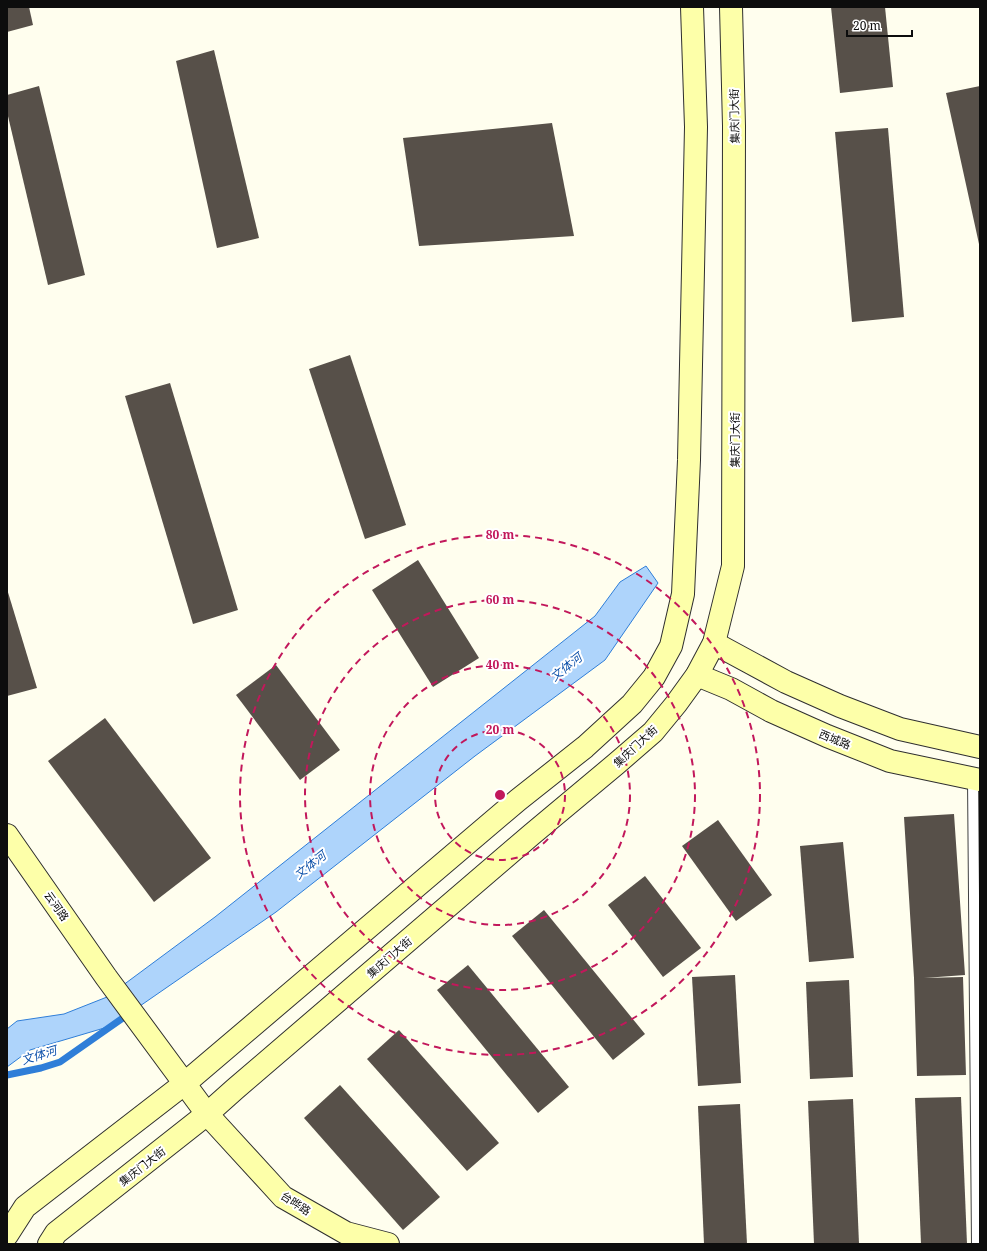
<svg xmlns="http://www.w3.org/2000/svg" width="987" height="1251" viewBox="0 0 987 1251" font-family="'Noto Serif','Noto Sans SC',serif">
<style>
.water{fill:#aed4fb;stroke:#2f7ed8}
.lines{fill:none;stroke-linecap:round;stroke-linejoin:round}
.stream{stroke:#2f7ed8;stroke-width:7}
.building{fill:#575049}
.lane-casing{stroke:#404040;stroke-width:12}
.secondary-casing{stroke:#2f2f2f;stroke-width:24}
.lane{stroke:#fff;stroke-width:10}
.secondary{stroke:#fdffa9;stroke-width:22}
.ring{fill:none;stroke:#c2185b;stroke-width:2;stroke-dasharray:7 5}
.labels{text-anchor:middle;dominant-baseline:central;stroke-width:4;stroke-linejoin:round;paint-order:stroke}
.street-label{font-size:11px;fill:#0d0d0d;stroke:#fff}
.water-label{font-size:12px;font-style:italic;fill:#0c50a9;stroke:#fff}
.centre{fill:#c2185b;stroke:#fff;stroke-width:2}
.ring-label{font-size:12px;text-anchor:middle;font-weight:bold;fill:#c2185b;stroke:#fff;stroke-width:4;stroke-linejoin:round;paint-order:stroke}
</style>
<rect width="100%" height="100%" fill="#fffeee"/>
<polygon class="water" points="646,566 658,583 605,660 475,756 276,912 111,1026 30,1050 7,1067 7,1029 17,1021 64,1014 107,997 215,917 595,616 620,582"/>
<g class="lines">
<polyline class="stream" points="7,1075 41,1068 60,1062 130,1013"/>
</g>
<g class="building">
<polygon points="7,7 29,7 33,25 7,32"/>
<polygon points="831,7 885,7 893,87 840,93"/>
<polygon points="214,50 259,238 217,248 176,61"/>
<polygon points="39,86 85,275 48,285 7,112 7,95"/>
<polygon points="980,86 980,244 979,244 946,93"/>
<polygon points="552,123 574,236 419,246 403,138"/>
<polygon points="888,128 904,317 852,322 835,132"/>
<polygon points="350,355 406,525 365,539 309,369"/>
<polygon points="170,383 238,610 193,624 125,396"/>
<polygon points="418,560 479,658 433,687 372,590"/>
<polygon points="7,589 37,688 7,696"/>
<polygon points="276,665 340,750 300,780 236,695"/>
<polygon points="105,718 211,858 154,902 48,761"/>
<polygon points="954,814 965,975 924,978 963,977 966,1075 917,1076 914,978 904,817"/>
<polygon points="718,820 772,895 736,921 682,846"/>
<polygon points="843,842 854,958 809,962 800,846"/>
<polygon points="645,876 701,948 663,977 608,905"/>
<polygon points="544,910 645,1034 613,1060 512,936"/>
<polygon points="468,965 569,1087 538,1113 437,990"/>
<polygon points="735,975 741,1083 698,1086 692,977"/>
<polygon points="849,980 853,1077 810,1079 806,982"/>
<polygon points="399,1030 499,1143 467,1171 367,1059"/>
<polygon points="340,1085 440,1197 403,1230 304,1118"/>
<polygon points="961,1097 967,1244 921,1244 915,1098"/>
<polygon points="853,1099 859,1244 814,1244 808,1101"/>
<polygon points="740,1104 747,1244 704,1244 698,1106"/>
</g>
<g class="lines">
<g class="lane-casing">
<polyline id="lane" points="973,779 977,1244"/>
</g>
<g class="secondary-casing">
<g id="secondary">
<polyline points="714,643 786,682 840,706 900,729 980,747"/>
<polyline points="697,675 731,689 771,711 827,736 890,761 980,780"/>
<polyline points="7,835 106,977 207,1114 283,1197 346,1233 388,1244"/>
<polyline points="7,1235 25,1207 184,1084 518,800 585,747 632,704 654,677 671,646 683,594 689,460 696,127 692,7"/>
<polyline points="49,1244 56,1233 207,1114 235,1089 531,835 616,764 653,732 676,704 697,675 714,643 733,566 734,126 731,7"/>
</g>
</g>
<use href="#lane" class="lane"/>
<use href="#secondary" class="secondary"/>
</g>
<g class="ring">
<circle cx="500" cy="795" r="65"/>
<circle cx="500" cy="795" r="130"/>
<circle cx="500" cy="795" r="195"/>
<circle cx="500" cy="795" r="260"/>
</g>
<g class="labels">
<g class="street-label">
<text transform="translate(734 116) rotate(-91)">集庆门大街</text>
<text transform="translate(734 440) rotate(-90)">集庆门大街</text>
<text transform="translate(835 739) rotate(22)">西城路</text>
<text transform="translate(635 746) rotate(-43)">集庆门大街</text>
<text transform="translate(57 906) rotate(55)">云河路</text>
<text transform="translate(389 957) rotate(-41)">集庆门大街</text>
<text transform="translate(142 1166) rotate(-38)">集庆门大街</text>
<text transform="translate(296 1203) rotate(33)">台晔路</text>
</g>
<g class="water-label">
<text transform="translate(566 667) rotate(-38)">文体河</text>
<text transform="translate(310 865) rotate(-38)">文体河</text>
<text transform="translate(39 1055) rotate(-17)">文体河</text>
</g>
</g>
<circle cx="500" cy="795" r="6" class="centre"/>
<g class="ring-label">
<text x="500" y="539">80 m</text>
<text x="500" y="604">60 m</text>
<text x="500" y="669">40 m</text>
<text x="500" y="734">20 m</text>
</g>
<rect width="987" height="1251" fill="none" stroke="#0d0d0d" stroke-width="16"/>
<path d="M847 30v6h65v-6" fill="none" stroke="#0d0d0d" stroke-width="2"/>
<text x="853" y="30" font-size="12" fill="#0d0d0d" stroke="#ffffff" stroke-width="3" paint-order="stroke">20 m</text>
</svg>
